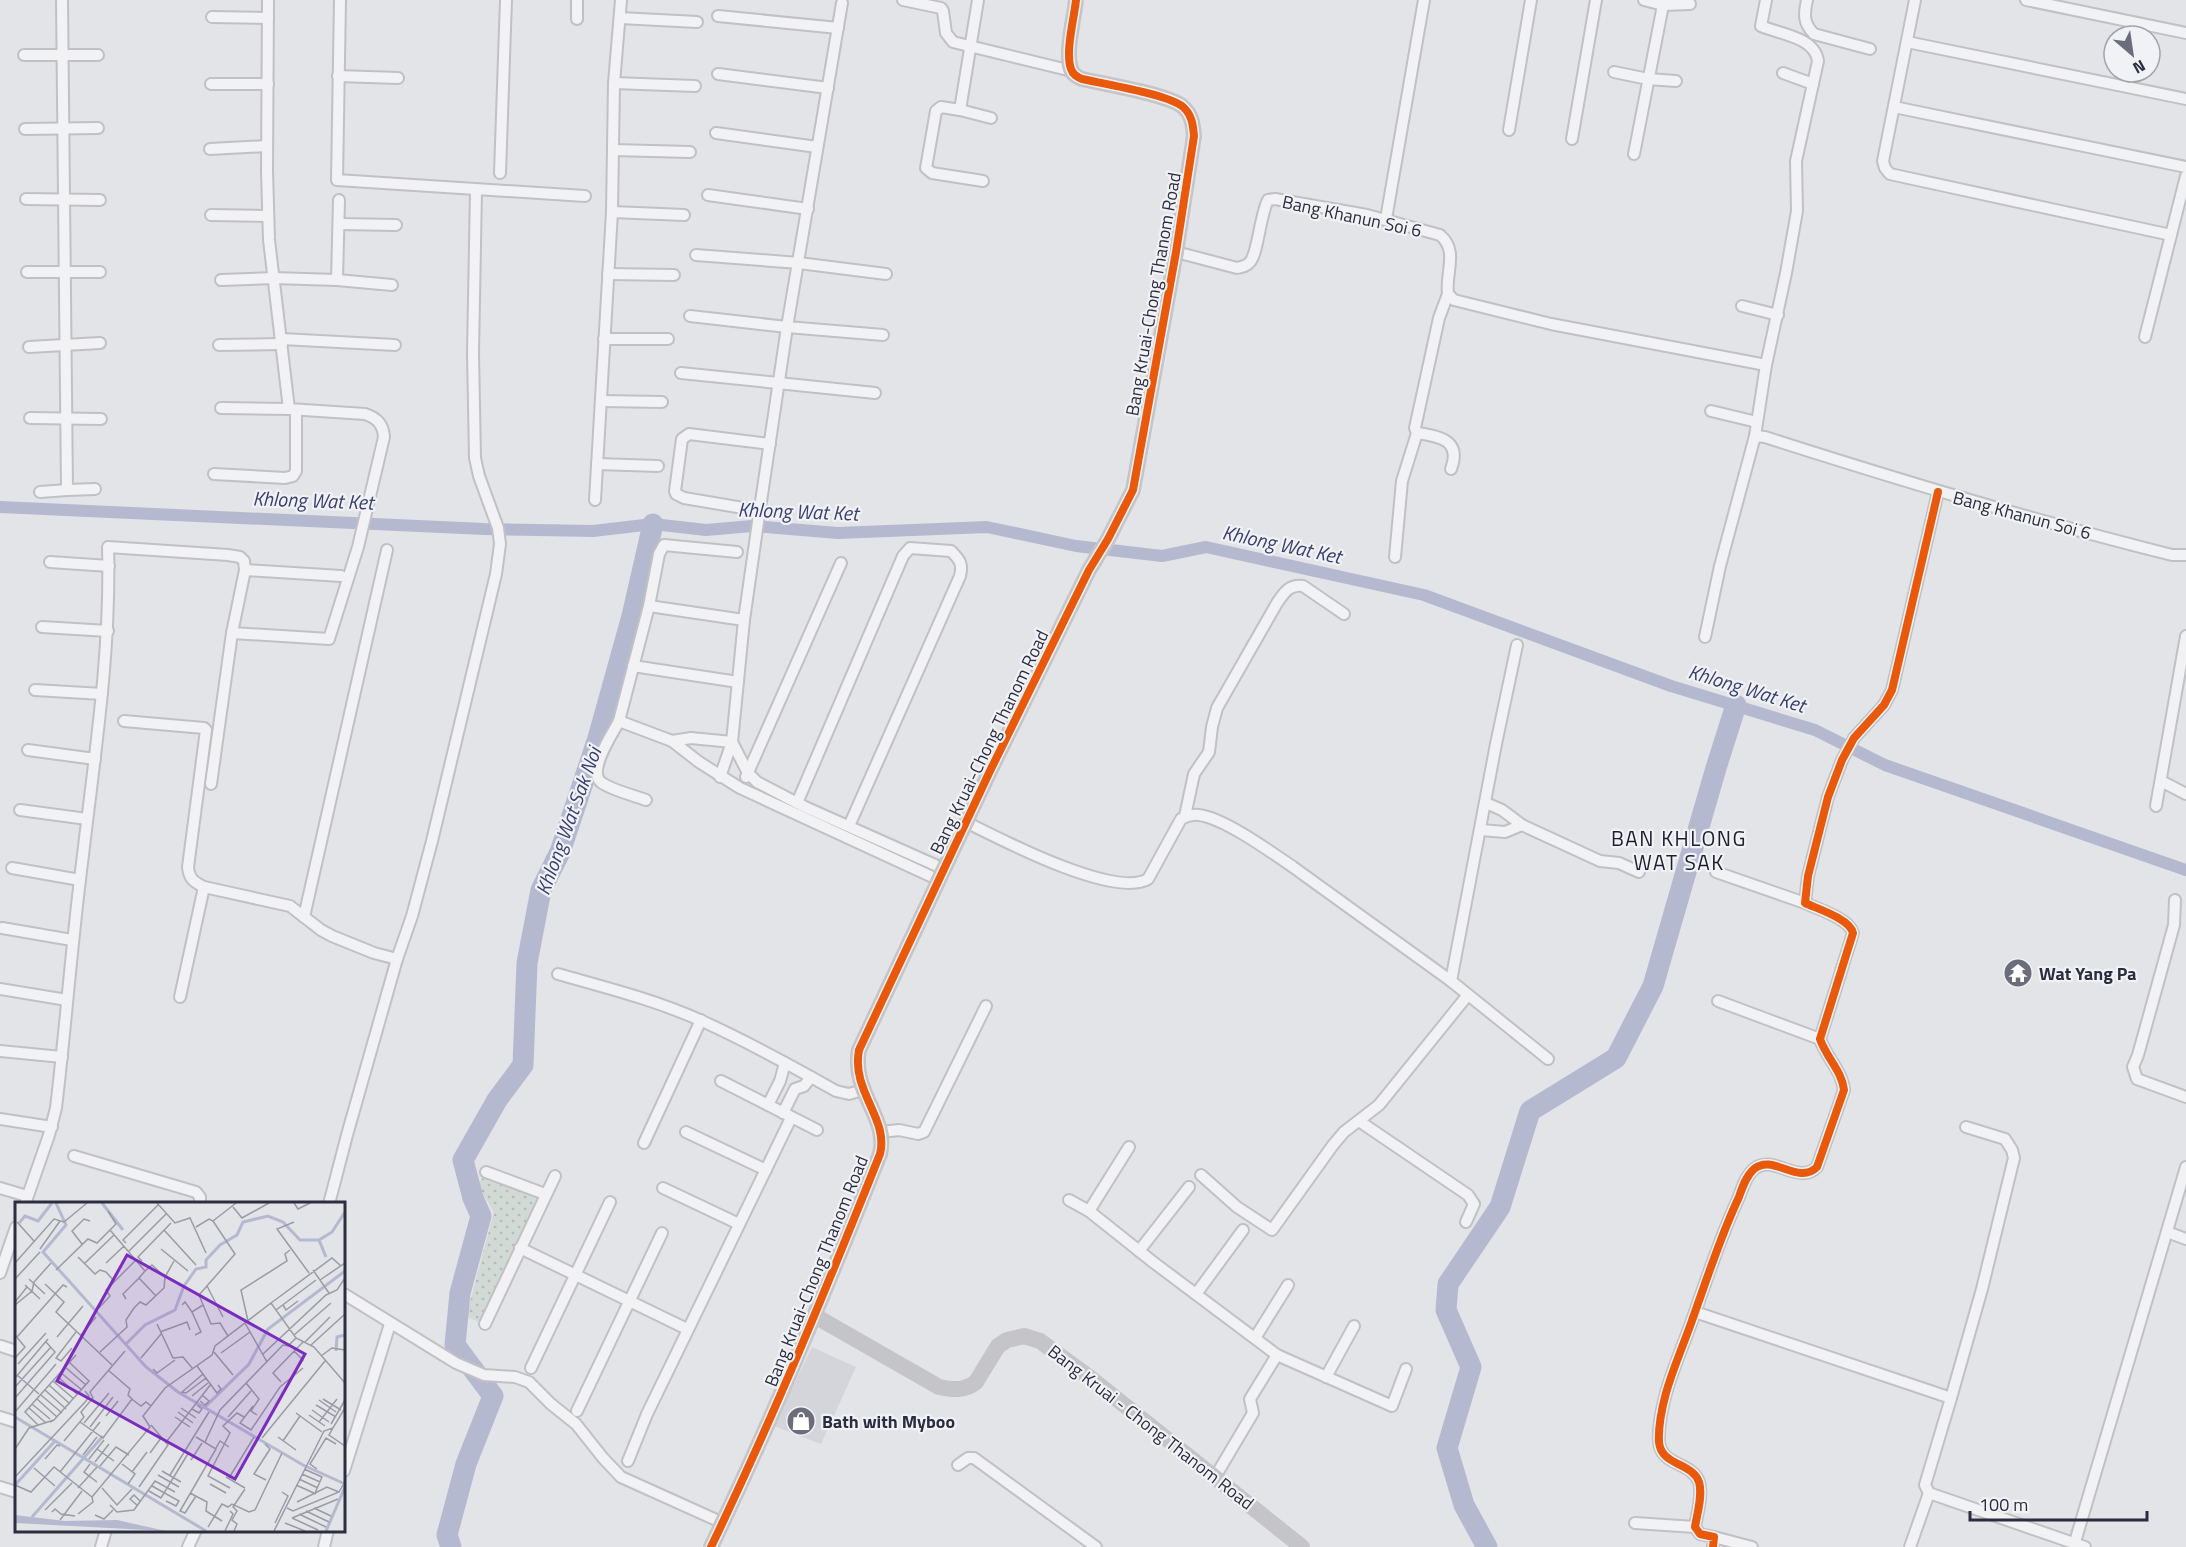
<svg xmlns="http://www.w3.org/2000/svg" width="2186" height="1547" viewBox="0 0 2186 1547" font-family="'Titillium Web',sans-serif">
<style>
.built{fill:#d4d5db}
.park{fill:url(#park-dots)}
.lines{fill:none;stroke-linecap:round;stroke-linejoin:round}
.canal{stroke:#b5b9d0;stroke-width:12}
.river{stroke:#b5b9d0;stroke-width:21}
.street-casing{stroke:#c0c1c4;stroke-width:14}
.street{stroke:#f2f2f5;stroke-width:10}
.secondary{stroke:#c4c4c9;stroke-width:16}
.cycleway-casing{stroke:#f1f2f6;stroke-width:11}
.cycleway{stroke:#e8590c;stroke-width:8}
.labels{text-anchor:middle;dominant-baseline:central;stroke-width:4.5;stroke-linejoin:round;paint-order:stroke}
.street-label{font-size:18px;fill:#2c2d3f;stroke:#f1f2f6}
.poi-label{font-size:18px;font-weight:bold;fill:#2c2d3f;stroke:#f1f2f6;text-anchor:start}
.water-label{font-size:20px;font-style:italic;fill:#3a416f;stroke:#f1f2f6}
.quarter-label{font-size:21px;letter-spacing:1.5px;fill:#1e1e30;stroke:#f1f2f6}
.inset-river{fill:none;stroke:#b5b9d0;stroke-width:3}
.inset-road{fill:none;stroke:#9a9ba4;stroke-width:1.5}
.view{fill:#7b2cbf;fill-opacity:0.15;stroke:#7b2cbf;stroke-width:3}
.inset-edge{fill:none;stroke:#2c2d3f;stroke-width:3}
</style>
<defs>
<pattern id="park-dots" width="8" height="8" patternUnits="userSpaceOnUse" patternTransform="scale(1.5)"><rect width="8" height="8" fill="#d2dad5"/><path d="M2 2h.1M6 6h.1" fill="none" stroke="#b4bbb8" stroke-width="1.8" stroke-linecap="round"/></pattern>
</defs>
<rect width="100%" height="100%" fill="#e3e4e8"/>
<polygon class="built" points="812,1347 856,1367 821,1444 774,1426"/>
<polygon class="park" points="481,1178 550,1196 485,1324 466,1317 494,1212 479,1188"/>
<g class="lines">
<polyline class="canal" points="0,507 484,529 593,531 653,524 706,530 752,526 838,533 987,527 1076,546 1162,556 1206,547 1424,595 1671,686 1815,730 1885,765 2186,870"/>
<g class="river">
<polyline points="451,1547 447,1535 466,1464 493,1396 455,1345 460,1293 481,1216 473,1198 463,1160 497,1100 523,1065 527,963 541,890 560,852 598,738 632,616 653,524"/>
<polyline points="1487,1547 1464,1505 1447,1448 1471,1367 1446,1310 1448,1284 1500,1207 1530,1111 1616,1058 1653,986 1716,768 1736,705"/>
</g>
<g class="street-casing">
<g id="street">
<polyline points="340,0 337,180 585,196"/>
<polyline points="577,0 577,19"/>
<polyline points="903,0 941,8 943,11 946,33 953,42 1072,71"/>
<polyline points="978,0 960,110 991,118"/>
<polyline points="1644,0 1663,5 1690,4"/>
<path d="M1807 0C1804 14 1803 23 1814 34L1870 49"/>
<polyline points="1915,0 1883,161 1885,168 1890,174 2171,235"/>
<polyline points="2026,0 2186,33"/>
<polyline points="718,16 838,28"/>
<polyline points="212,17 268,18"/>
<polyline points="620,18 697,22"/>
<polyline points="1907,42 2186,99"/>
<polyline points="24,55 98,55"/>
<polyline points="1614,72 1648,79 1676,81"/>
<polyline points="1783,73 1813,84"/>
<polyline points="718,74 828,88"/>
<polyline points="338,76 398,78"/>
<polyline points="614,83 695,86"/>
<polyline points="211,84 268,84"/>
<polyline points="1894,107 2186,167"/>
<polyline points="960,110 941,107 936,111 926,168 932,173 983,181"/>
<polyline points="25,129 98,128"/>
<polyline points="1509,130 1531,0"/>
<polyline points="716,133 817,147"/>
<polyline points="1572,139 1596,0"/>
<polyline points="210,149 267,146"/>
<polyline points="613,150 690,152"/>
<polyline points="1634,154 1664,0"/>
<polyline points="500,173 506,0"/>
<polyline points="708,195 808,209"/>
<polyline points="26,199 100,200"/>
<polyline points="612,212 684,215"/>
<polyline points="211,215 268,216"/>
<polyline points="1386,219 1424,0"/>
<polyline points="340,224 396,225"/>
<path d="M1176 252 1237 268C1242 267 1247 266 1250 262 1258 253 1260 215 1268 200L1275 199 1367 215 1440 235C1459 251 1445 273 1448 294L1454 300 1551 324 1766 365"/>
<polyline points="696,255 799,263 886,274"/>
<polyline points="27,272 100,272"/>
<polyline points="608,274 674,275"/>
<polyline points="221,280 273,278 337,280 339,200"/>
<polyline points="337,280 392,285"/>
<path d="M1448 294 1439 318 1415 428 1417 433C1439 436 1462 440 1451 469"/>
<polyline points="1742,306 1778,315"/>
<polyline points="690,316 787,327 883,335"/>
<polyline points="2145,337 2186,176"/>
<polyline points="282,339 395,345"/>
<polyline points="604,339 668,339"/>
<polyline points="219,345 282,344"/>
<polyline points="29,347 100,343"/>
<polyline points="681,373 875,393"/>
<polyline points="601,401 662,402"/>
<polyline points="221,408 289,409"/>
<polyline points="1711,411 1757,422"/>
<polyline points="30,418 101,419"/>
<path d="M1755 436 1765 437C1899 480 2035 521 2172 555H2186"/>
<polyline points="597,464 658,466"/>
<polyline points="214,474 285,478 293,476 296,471 296,410"/>
<polyline points="67,490 95,489"/>
<polyline points="40,492 67,490 62,0"/>
<polyline points="595,500 612,212 614,83 621,0"/>
<polyline points="743,508 684,498 676,494 675,491 682,439 689,434 770,444"/>
<polyline points="737,552 664,545 659,554 649,606 744,620"/>
<polyline points="1395,557 1402,481 1417,433"/>
<polyline points="50,562 109,566"/>
<polyline points="245,570 341,576"/>
<polyline points="42,627 108,631"/>
<path d="M232 633 329 639 358 547 384 437C383 424 377 418 365 414L289 409 269 240 267 171 268 0"/>
<path d="M1705 637 1720 566 1755 436 1766 365 1786 273 1797 211 1796 161 1818 61C1815 37 1779 34 1761 26L1766 0"/>
<polyline points="633,666 738,682"/>
<polyline points="35,690 102,694"/>
<path d="M124 721 204 728 206 730 188 867C189 879 194 882 204 887L290 906 321 930 332 936 374 953 397 959"/>
<polyline points="619,721 649,606"/>
<polyline points="672,741 699,762 740,788 939,880"/>
<polyline points="732,742 748,773 757,782 805,807 944,869"/>
<polyline points="28,750 95,759"/>
<polyline points="720,777 732,742 744,620 759,515 787,327 842,3"/>
<polyline points="746,777 841,563"/>
<polyline points="2161,781 2186,794"/>
<path d="M646 800C633 795 614 791 602 783 586 772 612 735 619 721L672 741 691 738 732 742"/>
<path d="M797 803 903 556 910 548 951 551C960 560 963 564 960 576L849 826"/>
<polyline points="1486,803 1502,810 1522,825 1600,861 1619,863 1639,872"/>
<polyline points="2156,806 2186,636"/>
<polyline points="20,810 87,819"/>
<path d="M1185 816 1194 774 1209 752 1212 727 1217 708 1277 603C1284 593 1289 584 1303 586L1344 614"/>
<path d="M966 822C1000 839 1114 899 1148 879L1181 819C1186 816 1192 814 1199 815 1224 818 1271 852 1293 867L1451 981 1548 1059"/>
<polyline points="1481,830 1505,832 1522,825"/>
<polyline points="12,868 80,880"/>
<polyline points="1716,872 1805,903"/>
<polyline points="2175,900 2174,925 2138,1055 2133,1067 2137,1079 2186,1097"/>
<polyline points="304,917 387,550"/>
<polyline points="2,928 72,940"/>
<path d="M558 974C607 988 656 1000 702 1021 748 1042 792 1066 836 1091L849 1094 863 1090"/>
<polyline points="1451,981 1496,744 1517,645"/>
<polyline points="0,989 67,1000"/>
<polyline points="180,997 204,887"/>
<polyline points="1718,1001 1820,1039"/>
<polyline points="0,1051 62,1057"/>
<polyline points="721,1081 817,1130"/>
<polyline points="768,1105 780,1081 785,1063"/>
<polyline points="783,1113 795,1089 804,1086 811,1077"/>
<polyline points="0,1119 52,1127"/>
<polyline points="1359,1121 1468,1195 1474,1204 1466,1222"/>
<polyline points="686,1132 766,1170"/>
<polyline points="881,1132 899,1130 918,1134 924,1132 986,1006"/>
<polyline points="644,1143 701,1020"/>
<polyline points="1129,1147 1089,1211 1153,1262 1277,1355"/>
<polyline points="74,1156 196,1192 200,1197 200,1204"/>
<polyline points="486,1172 545,1194"/>
<polyline points="1201,1175 1237,1207 1272,1230 1333,1145 1344,1132 1379,1105 1467,996"/>
<polyline points="0,1188 27,1196"/>
<polyline points="663,1188 739,1224"/>
<polyline points="1069,1200 1089,1211"/>
<path d="M25 1204 49 1135 56 1108C66 1024 72 939 83 855 95 752 111 651 108 547L228 555 240 557 244 561 245 570 232 633 211 784"/>
<polyline points="329,1204 347,1135 397,959 412,916 432,841 496,574 500,544 498,528 479,476 475,458 473,353 476,190"/>
<polyline points="2167,1232 2186,1239"/>
<polyline points="520,1248 687,1329"/>
<polyline points="1139,1251 1189,1187"/>
<polyline points="0,1273 16,1227"/>
<polyline points="344,1294 456,1363 484,1375 515,1377 529,1382 551,1404 576,1424 603,1458 621,1477 723,1523"/>
<polyline points="1196,1294 1243,1230"/>
<polyline points="1695,1312 1951,1398 1925,1485 1929,1493 2085,1547"/>
<polyline points="485,1324 555,1176"/>
<polyline points="1255,1338 1288,1285"/>
<polyline points="1,1346 16,1351"/>
<polyline points="531,1368 610,1202"/>
<polyline points="1326,1377 1354,1326"/>
<polyline points="1951,1398 1982,1289 2014,1158 2012,1150 2005,1139 1966,1127"/>
<polyline points="577,1411 662,1233"/>
<polyline points="0,1417 16,1422"/>
<polyline points="628,1461 647,1414 791,1118"/>
<polyline points="958,1465 968,1458 974,1458 1096,1547"/>
<polyline points="344,1471 390,1324"/>
<polyline points="1215,1477 1253,1413 1250,1399 1277,1355 1392,1406 1406,1369"/>
<polyline points="0,1487 16,1492"/>
<polyline points="1635,1523 1695,1527"/>
<polyline points="1714,1537 1752,1547"/>
<polyline points="2075,1542 2186,1167"/>
<polyline points="101,1547 106,1530"/>
<polyline points="188,1547 196,1530"/>
<polyline points="324,1547 328,1530"/>
<path d="M1713 1547 1714 1537 1700 1534 1695 1527C1697 1514 1703 1495 1699 1482 1692 1462 1661 1466 1659 1442 1658 1426 1662 1408 1666 1393 1674 1365 1686 1339 1695 1312 1709 1273 1721 1235 1739 1197 1742 1188 1746 1176 1754 1169 1773 1153 1798 1186 1817 1167L1844 1090C1842 1071 1826 1057 1820 1039L1853 933C1850 919 1818 909 1805 903L1808 876 1828 797 1842 760 1854 738 1884 705 1892 690 1938 492"/>
<polyline points="1910,1547 1929,1493"/>
</g>
</g>
<use href="#street" class="street"/>
<g class="secondary">
<path d="M815 1316 939 1387C953 1390 965 1391 976 1382L998 1346 1007 1340 1024 1336 1040 1341 1093 1380 1302 1547"/>
<path d="M711 1547C773 1418 827 1287 880 1154 889 1118 851 1092 859 1050L990 771 1089 570 1108 539 1133 490 1176 252 1194 136C1193 125 1192 114 1182 106 1166 94 1105 84 1082 79 1077 77 1073 75 1071 69 1065 52 1074 19 1076 0"/>
</g>
<g class="cycleway-casing">
<g id="cycleway">
<path d="M711 1547C773 1418 827 1287 880 1154 889 1118 851 1092 859 1050L990 771 1089 570 1108 539 1133 490 1176 252 1194 136C1193 125 1192 114 1182 106 1166 94 1105 84 1082 79 1077 77 1073 75 1071 69 1065 52 1074 19 1076 0"/>
<path d="M1713 1547 1714 1537 1700 1534 1695 1527C1697 1514 1703 1495 1699 1482 1692 1462 1661 1466 1659 1442 1658 1426 1662 1408 1666 1393 1674 1365 1686 1339 1695 1312 1709 1273 1721 1235 1739 1197 1742 1188 1746 1176 1754 1169 1773 1153 1798 1186 1817 1167L1844 1090C1842 1071 1826 1057 1820 1039L1853 933C1850 919 1818 909 1805 903L1808 876 1828 797 1842 760 1854 738 1884 705 1892 690 1938 492"/>
</g>
</g>
<use href="#cycleway" class="cycleway"/>
</g>
<defs>
<g id="temple-disc" transform="scale(1.5)"><circle r="9.5" fill="#6c6d7a" stroke="#f1f2f6"/><path d="M0-6L5-2H3V0L6.5 2.5H4V6H1.5V3h-3V6H-4V2.5H-6.5L-3 0V-2H-5Z" fill="#fff"/></g>
<g id="shop-disc" transform="scale(1.5)"><circle r="9.5" fill="#6c6d7a" stroke="#f1f2f6"/><path d="M-5-2.5h2.3a2.7 3.5 0 0 1 5.4 0H5L5.5 6h-11ZM-1.5-2.5h3a1.5 2.3 0 0 0-3 0Z" fill="#fff"/></g>
</defs>
<g fill-rule="evenodd">
<use href="#temple-disc" x="2018" y="973"/>
<use href="#shop-disc" x="801" y="1421"/>
</g>
<g class="labels">
<g class="street-label">
<text transform="translate(1352 216) rotate(12)">Bang Khanun Soi 6</text>
<text transform="translate(1153 294) rotate(-80)">Bang Kruai-Chong Thanom Road</text>
<text transform="translate(2022 515) rotate(15)">Bang Khanun Soi 6</text>
<text transform="translate(989 742) rotate(-64)">Bang Kruai-Chong Thanom Road</text>
<text transform="translate(816 1271) rotate(-68)">Bang Kruai-Chong Thanom Road</text>
<text transform="translate(1151 1427) rotate(38)">Bang Kruai - Chong Thanom Road</text>
</g>
<g class="poi-label">
<text x="2039" y="973">Wat Yang Pa</text>
<text x="822" y="1421">Bath with Myboo</text>
</g>
<g class="water-label">
<text transform="translate(313 500) rotate(2)">Khlong Wat Ket</text>
<text transform="translate(798 511) rotate(2)">Khlong Wat Ket</text>
<text transform="translate(1282 544) rotate(12)">Khlong Wat Ket</text>
<text transform="translate(1747 688) rotate(17)">Khlong Wat Ket</text>
<text transform="translate(568 821) rotate(-70)">Khlong Wat Sak Noi</text>
</g>
<g class="quarter-label">
<text x="1679" y="838">BAN KHLONG<tspan x="1679" dy="24">WAT SAK</tspan></text>
</g>
</g>
<g transform="translate(15 1202)">
<rect width="330" height="330" fill="#e3e4e8"/>
<path d="M0 313 50 319 102 318 151 329 0 321Z" fill="#b5b9d0"/>
<path class="inset-river" d="M41 1 51 23 28 50 131 165 163 190 288 263 330 282M87 1 108 28M4 21 10 14 23 19 37 1M304 38 311 55M111 142 130 123 160 108 169 84 181 67 191 65V58L205 43 222 33 228 20 253 14 268 20 285 38H304L317 30 330 10M321 149 322 135 330 133M190 205 234 162 253 127 330 69M0 215 191 329M1 282 40 239M17 315 88 234M311 329 330 285"/>
<path class="inset-road" d="M142 1 160 21 175 16 191 51M279 1 283 7 295 1M218 5 227 16 254 1M198 19 220 52 184 93 196 122 205 121 213 134M198 19 221 1M2 20 19 39M279 20 262 27 294 71M181 25 194 17 198 19M95 28 130 69 124 76 141 94M149 28 181 63M111 41 108 38 143 3M67 42 57 29 69 17 75 19M25 47 45 19M146 47 173 69M114 49 151 12M63 55 80 72 85 68 91 70 99 79M127 59 123 55 156 21M0 61 39 17 49 20 72 1M70 61 99 33M91 61 109 44M41 68 73 37 82 41 101 22 93 9M298 68 314 91M130 69 137 63 150 75M0 77 25 50M14 77 30 92M305 78 330 61M30 82 49 100 41 110 97 163M10 83 25 97M192 84 208 115M111 97 108 92 124 76M0 100 12 85M256 101 317 56 326 64M0 103 17 89 19 80 36 61M167 103 170 100 177 110 188 103M268 103 271 108 283 99M84 106 95 94 91 88 121 58M261 108 301 78M177 110 186 130 180 133M233 119 226 88 272 59 270 52 275 48M230 121 252 160M142 122 158 156 168 155 178 167M145 130 172 120 175 128M0 133 10 145 0 156M66 133 81 115M279 133 316 101M2 135 48 83 52 85M42 135 68 104M290 140 315 115M296 143 330 112M57 146 46 159 41 156 61 130M279 149 288 158 284 163M85 150 112 125 111 118 119 106 125 100 131 103 149 86 150 75 159 59M199 150 218 173M206 151 235 130M248 152 311 93 322 88 330 76M306 154 317 146 330 148M126 156 146 132M3 162 31 131M182 164 202 191 206 187 203 183M50 165 71 183M138 167 142 171 160 158M93 168 115 187 113 193 118 198 126 204 131 200 136 204M45 170 67 188M188 172 167 190 171 191 191 176M2 173 24 192M42 174 63 193M0 176 33 137M38 179 59 197M266 180 258 171 288 140M231 181 244 197 236 209 242 213M34 183 55 202M0 185 36 145M30 188 51 207M26 193 47 211M177 194 193 181M0 196 40 150 31 140M22 197 42 215M308 197 326 208M304 198 321 210M185 199 190 203 194 199 187 193M17 202 35 217M301 203 321 215M238 204 225 221 236 228 265 185 288 166M14 206 31 221M166 206 181 216M177 207 184 211 187 207 182 203M297 208 314 220M0 210 41 162M163 210 178 221M281 211 307 230M294 213 310 224M91 214 103 199M160 215 175 225M213 215 236 189M39 218 74 179 54 160M65 220 88 236 117 197M304 220 322 197M69 221 94 191M316 222 330 198M23 223 10 210 61 153M75 225 98 195M318 226 314 233 330 244M263 235 281 248M247 236 310 159M49 239 69 215 66 210 78 196 75 190 110 149M152 239 196 182M268 239 285 214M190 240 205 208 268 143 273 144 281 136M250 242 255 247 239 272 251 278M201 246 205 239 214 245M0 247 14 226 39 218 35 220M82 247 99 259M135 251 146 236M68 253 82 235M30 257 42 243 45 244M74 257 89 238M176 258 187 241M80 260 94 242M75 262 69 270 82 280M107 262 120 272 113 282M85 264 101 245 114 253M19 266 40 284M289 267 307 275 300 291M302 267 295 262 311 236 321 242M147 269 166 280M45 270 85 220M117 270 132 250M287 272 305 280M143 273 164 285M155 273 194 210M0 275 71 199 74 194 70 189M211 275 230 286M214 276 239 235M284 277 303 286M195 282 211 291M0 283 16 290 39 265 77 295M281 283 301 292M137 284 164 299 161 304 151 299M124 285 153 243 136 223M63 286 82 265M87 286 102 303 117 287M215 286 193 274 215 231 208 224 222 211 229 215M134 289 146 296 174 250M175 291 192 300 191 309 207 319M181 294 170 311 165 309 201 247 181 235M77 295 135 225 128 214 150 186 197 153 200 144 256 101 281 136 299 145 330 181M282 300 312 285 324 290M95 303 102 310 119 308 140 279 160 290M123 304 115 297 119 293 125 299M272 306 278 309 324 290 328 283M299 306 316 314M30 308 57 281M291 309 314 320M37 310 40 307 46 312 60 314M63 312 78 300 77 295M284 312 311 325M80 313 89 317 98 308M277 316 323 297M277 316 303 328M45 318 67 289M260 321 273 294 267 290M270 321 290 329M193 325 207 302 213 305 217 302 234 310 240 308 267 251M210 329 218 312 215 309M219 329 222 322 217 318 222 309 218 305 230 287M259 329 309 229 318 226 330 206"/>
<path class="view" d="M112 53 290 152 220 277 42 179Z"/>
<rect width="330" height="330" class="inset-edge"/>
</g>
<g transform="translate(2132 54) rotate(151)"><circle r="28" fill="#f1f2f6" stroke="#a2a3ad" stroke-width="1.5"/>
<path d="M0-4.5L10 22L0 15L-10 22Z" fill="#6c6d7a"/>
<text y="-9" font-size="16" font-weight="bold" text-anchor="middle" fill="#2c2d3f">N</text>
</g>
<path d="M1970 1511v9h177v-9" fill="none" stroke="#2c2d3f" stroke-width="3"/>
<text x="1979" y="1511" font-size="18" fill="#2c2d3f" stroke="#f1f2f6" stroke-width="4.5" paint-order="stroke">100 m</text>
</svg>
